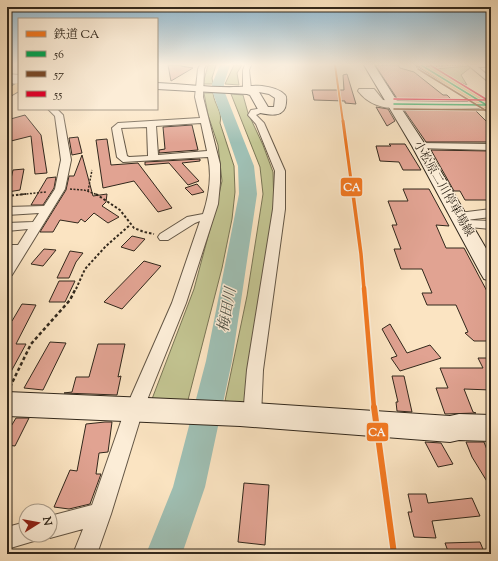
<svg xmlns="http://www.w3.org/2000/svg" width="498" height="561" viewBox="0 0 498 561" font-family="'Sorts Mill Goudy','Noto Serif JP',serif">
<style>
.green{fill:#c2c390;stroke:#7a7656}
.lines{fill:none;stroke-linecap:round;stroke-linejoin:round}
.river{fill:#9fbfb3;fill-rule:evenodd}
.building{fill:#e1a392;stroke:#32281c}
.street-casing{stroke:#645746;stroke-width:2}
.secondary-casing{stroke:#32281c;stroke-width:2}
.primary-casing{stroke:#32281c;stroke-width:2}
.highway-casing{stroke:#32281c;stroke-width:2}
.path-far3{stroke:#32281c;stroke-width:1;stroke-dasharray:1.5 1;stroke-linecap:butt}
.path-far2{stroke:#32281c;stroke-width:1.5;stroke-dasharray:2 1.5;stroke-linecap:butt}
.path-far1{stroke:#32281c;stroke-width:2;stroke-dasharray:2.5 2;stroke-linecap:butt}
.path{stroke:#32281c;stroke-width:2.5;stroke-dasharray:3.5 2.5;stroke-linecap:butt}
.street{fill:#fcedd7;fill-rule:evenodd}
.secondary{fill:#fcedd7;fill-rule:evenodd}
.primary{fill:#eec281;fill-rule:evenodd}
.highway{fill:#eec281;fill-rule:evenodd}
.path-bridge{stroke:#32281c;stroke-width:1;stroke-dasharray:1.5 1;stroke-linecap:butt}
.bus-1-casing{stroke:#fcedd7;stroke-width:3}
.bus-2-casing{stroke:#fcedd7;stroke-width:3}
.bus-3-casing{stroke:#fcedd7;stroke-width:3}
.bus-1{stroke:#00a651;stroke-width:1.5}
.bus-2{stroke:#7a4b2a;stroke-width:1.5}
.bus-3{stroke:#e4002b;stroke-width:1.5}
.rail-1-far4-casing{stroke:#fcedd7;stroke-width:3.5}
.rail-1-far3-casing{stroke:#fcedd7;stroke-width:5}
.rail-1-far2-casing{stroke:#fcedd7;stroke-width:6}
.rail-1-far1-casing{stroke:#fcedd7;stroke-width:8}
.rail-1-casing{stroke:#fcedd7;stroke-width:9}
.rail-1-far4{stroke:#f47921;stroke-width:2}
.rail-1-far3{stroke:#f47921;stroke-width:3}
.rail-1-far2{stroke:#f47921;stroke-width:3.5}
.rail-1-far1{stroke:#f47921;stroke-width:4.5}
.rail-1{stroke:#f47921;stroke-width:6}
.labels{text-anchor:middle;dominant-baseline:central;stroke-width:3;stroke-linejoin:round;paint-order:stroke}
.far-street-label{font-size:12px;fill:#32281c;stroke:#fcedd7}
.water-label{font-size:15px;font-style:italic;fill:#535549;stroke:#fcedd7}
.line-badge{stroke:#fcedd7;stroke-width:1.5}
.badge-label{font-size:11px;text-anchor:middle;font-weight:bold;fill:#fff}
</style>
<rect width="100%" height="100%" fill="#fbe4c2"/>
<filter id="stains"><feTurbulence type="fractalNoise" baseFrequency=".005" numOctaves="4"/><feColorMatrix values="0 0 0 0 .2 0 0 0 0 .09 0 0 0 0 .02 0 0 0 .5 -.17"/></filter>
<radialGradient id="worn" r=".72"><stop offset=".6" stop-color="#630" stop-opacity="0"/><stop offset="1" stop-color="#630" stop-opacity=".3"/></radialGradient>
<g class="green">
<polygon points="208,65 216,65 212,78 213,84 203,84"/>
<polygon points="234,65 242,65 237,73 239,85 225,84"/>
<polygon points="469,66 470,68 461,75 467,85 449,78 435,69"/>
<path d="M204 93H213C214 104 223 112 220 123L234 166 235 192 232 219 222 268 188 400 152 399 194 289 217 203 222 181 218 145 208 115Z"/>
<polygon points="231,94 243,95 248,113 263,145 273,172 274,209 245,403 225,401 247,296 263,194 260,167"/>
</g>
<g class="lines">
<polygon class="river" points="220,65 230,65 224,84 225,93 254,166 257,194 232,361 205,487 182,554 146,554 173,487 206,361 239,194 238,166 213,93 212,84"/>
</g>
<g class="building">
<polygon points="168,65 181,65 181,66 193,68 171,81"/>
<polygon points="375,65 398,65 400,68 414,72 443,95 447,95 452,100 398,100"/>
<polygon points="347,74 356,104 345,103 345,101 314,100 312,90 344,90 343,75"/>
<polygon points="376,107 388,109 395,121 387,126"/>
<polygon points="404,110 475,110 491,126 491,142 426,142"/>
<polygon points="25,115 41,135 47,173 35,174 31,136 7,142 7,120"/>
<polygon points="192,125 198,150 159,153 159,150 165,149 163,127"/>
<polygon points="78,137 82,153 72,155 69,138"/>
<polygon points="107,139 111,165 138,163 172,208 158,212 134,181 103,188 96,140"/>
<polygon points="389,144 405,144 421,170 403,170 399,162 380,161 376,146 391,146"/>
<polygon points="431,150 491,151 491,200 465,200 460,191 454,191"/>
<polygon points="82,155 93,196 107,194 106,202 102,206 119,217 108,223 94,213 85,222 81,219 78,223 60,220 53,232 40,232 66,190 69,176 74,176"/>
<polygon points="200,159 200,161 182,163 199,181 188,185 169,163 145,165 145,162"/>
<polygon points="24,169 20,190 8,192 13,170"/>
<polygon points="56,177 54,188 43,205 31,205 47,178"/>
<polygon points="197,184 204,192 192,195 185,188"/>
<polygon points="403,189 429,189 449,226 436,225 446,248 464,248 489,295 491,295 491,341 474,341 465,333 468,332 456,305 427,305 422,293 432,293 422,269 401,269 394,249 401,249 392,225 397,225 388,201 408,201"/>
<polygon points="132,236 145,239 134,251 121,247"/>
<polygon points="44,249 56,250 43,266 31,264"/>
<polygon points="70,251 83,253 76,262 69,278 57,278"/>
<polygon points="144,261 161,266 122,309 104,302"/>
<polygon points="59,281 75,281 65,302 49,302"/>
<polygon points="22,304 36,305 16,344 26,344 7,379 7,321 12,321"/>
<polygon points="390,324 407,353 430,345 441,358 400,371 391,358 397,356 382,329"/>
<polygon points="50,342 66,343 43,390 24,388"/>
<polygon points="98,344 125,344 118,377 121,376 117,395 64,393 72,392 76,377 89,377"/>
<polygon points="478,358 491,358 491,390 464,389 473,412 476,413 445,414 436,388 448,388 440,368 483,368"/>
<polygon points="392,376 404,376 412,412 397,411 396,402 398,402"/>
<polygon points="16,418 29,418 15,446 7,445 7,433"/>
<polygon points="105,422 112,422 108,452 99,453 96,474 101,474 90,504 69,509 54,507 70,470 77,471 86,424"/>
<polygon points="425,442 441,443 453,464 438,467"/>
<polygon points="466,442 484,442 491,460 491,488 472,457"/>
<polygon points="244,483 269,485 265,545 238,542"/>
<polygon points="408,494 426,494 428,503 472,498 480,516 432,521 436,538 414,537 408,512 412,512"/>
<polygon points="480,542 485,554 449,554 445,543"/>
</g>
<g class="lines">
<g class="street-casing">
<g id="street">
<path d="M200 65H206L204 69 203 97 220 164V183L218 204 186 303 143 410 111 514 97 554H73L83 529 50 538 42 535H50V516L92 505 125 410 172 303 200 221 195 223 168 240H160L158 237 160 234 187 217 203 214C209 196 212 175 208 157L123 162 117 157 112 128 118 123 200 118 195 97 198 69ZM201 123 207 151 158 155 156 126ZM147 127 148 156 129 157 127 156 121 128Z"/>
<polygon points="245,65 251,65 249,70 251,89 247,91 243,89 243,70"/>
<polygon points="468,65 491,65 491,67 478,67 491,78 491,84"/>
<polygon points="7,74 19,75 19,79 7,78"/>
<path d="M359 89H374L383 100 396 101 399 105 398 107C383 110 367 103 358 91Z"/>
<polygon points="263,108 266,108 267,110 256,115 264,123 285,171 285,209 263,370 261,416 259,422 252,425 245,422 243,416 247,370 273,209 275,171 256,124 248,115 251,110"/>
<polygon points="48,109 57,109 63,115 71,160 65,189 12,275 7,277 7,261 12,253 7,253 7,245 18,245 28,229 7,231 7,223 33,222 39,213 7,215 7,207 44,206 55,189 61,160 55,116"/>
<polygon points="419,143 491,144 491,150 416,148 414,146"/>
<polygon points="491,209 491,217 466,220 491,221 491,229 458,226 456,223 458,220 453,217 455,214 459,213"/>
<polygon points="26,522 26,535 36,535 34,541 7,549 7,527"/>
</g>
</g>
<g class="secondary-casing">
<g id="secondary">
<polygon points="364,65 374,65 397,101 486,102 491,104 490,107 486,108 401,108 426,146 491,257 491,281 484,279 481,274 412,146"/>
<polygon points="7,77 19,78 19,84 7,83"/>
<path d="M157 83C183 84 212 88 238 87 246 87 254 85 262 86 270 87 280 89 285 95 287 97 286 100 286 103 285 118 270 115 260 113L250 95 247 94 157 89ZM259 92 269 94 275 98 274 107H268Z"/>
<polygon points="7,392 240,402 450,416 459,414 491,415 491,441 459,440 450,442 240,426 7,416"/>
</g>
</g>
<g class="primary-casing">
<polygon id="primary" points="416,65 428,65 491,103 491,112 486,111"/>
</g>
<g class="highway-casing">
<polygon id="highway" points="19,82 19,91 7,98 7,89"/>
</g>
<polyline class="path-far3" points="442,66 463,65"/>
<g class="path-far2">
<polyline points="70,189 84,190 98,195"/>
<polyline points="88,191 92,170"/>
<polyline points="16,195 46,192"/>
</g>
<g class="path-far1">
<polyline points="96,194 120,210 134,228 144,232 154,234"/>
<polyline points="7,196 26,194"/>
<polyline points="76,289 85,269 106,246 130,225"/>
</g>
<polyline class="path" points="10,387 31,344 70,300 76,288"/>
<use href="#street" class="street"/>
<use href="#secondary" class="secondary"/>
<use href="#primary" class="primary"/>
<use href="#highway" class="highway"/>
<polyline class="path-bridge" points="416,67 442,66"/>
<g class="bus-1-casing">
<g id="bus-1">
<polyline points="421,65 488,106"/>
<polyline points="394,104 486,105"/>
</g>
</g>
<g class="bus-2-casing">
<g id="bus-2">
<polyline points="418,69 485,110"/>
<polyline points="394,109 486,110"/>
</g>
</g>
<g class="bus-3-casing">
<g id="bus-3">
<polyline points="430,65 489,101"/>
<polyline points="394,99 486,100"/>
</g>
</g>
<use href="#bus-1" class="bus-1"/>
<use href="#bus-2" class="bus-2"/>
<use href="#bus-3" class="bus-3"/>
<g class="rail-1-far4-casing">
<polyline id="rail-1-far4" points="335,65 343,122"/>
</g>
<g class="rail-1-far3-casing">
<polyline id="rail-1-far3" points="343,121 353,195"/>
</g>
<g class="rail-1-far2-casing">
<polyline id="rail-1-far2" points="353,194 361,254 364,289"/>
</g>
<g class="rail-1-far1-casing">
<polyline id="rail-1-far1" points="364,288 374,408"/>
</g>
<g class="rail-1-casing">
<polyline id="rail-1" points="374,407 394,554"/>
</g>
<use href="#rail-1-far4" class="rail-1-far4"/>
<use href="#rail-1-far3" class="rail-1-far3"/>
<use href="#rail-1-far2" class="rail-1-far2"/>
<use href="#rail-1-far1" class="rail-1-far1"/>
<use href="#rail-1" class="rail-1"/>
</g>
<linearGradient id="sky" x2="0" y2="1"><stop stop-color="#8bb8d3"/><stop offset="0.45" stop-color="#fdf3e4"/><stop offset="1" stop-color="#fdf3e4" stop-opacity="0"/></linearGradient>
<rect width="498" height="143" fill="url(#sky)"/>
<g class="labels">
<g class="far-street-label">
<text transform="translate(443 189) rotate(60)">小松原二川停車場線</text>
</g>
<g class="water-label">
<text transform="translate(228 310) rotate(-80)">梅田川</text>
</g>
</g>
<g class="line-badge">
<rect x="340" y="177" width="23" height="20" rx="4" fill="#f47921"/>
<rect x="366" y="422" width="23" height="20" rx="4" fill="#f47921"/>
</g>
<g class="badge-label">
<text x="352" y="191">CA</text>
<text x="377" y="436">CA</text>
</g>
<rect width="498" height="561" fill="none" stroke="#fbe4c2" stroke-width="24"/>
<rect x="8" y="8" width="482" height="545" fill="none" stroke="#32281c" stroke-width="2"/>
<rect x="12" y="12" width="474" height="537" fill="none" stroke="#32281c"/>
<rect x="18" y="18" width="140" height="92" fill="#fcedd7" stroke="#ab9e8c"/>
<rect x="26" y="31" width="20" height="6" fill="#f47921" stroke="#ab9e8c"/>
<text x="54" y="38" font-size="12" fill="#32281c">鉄道 CA</text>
<rect x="26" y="51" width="20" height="6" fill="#00a651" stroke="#ab9e8c"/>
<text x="54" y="58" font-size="12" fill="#32281c">56</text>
<rect x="26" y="71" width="20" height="6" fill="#7a4b2a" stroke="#ab9e8c"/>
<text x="54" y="78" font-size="12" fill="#32281c">57</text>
<rect x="26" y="91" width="20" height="6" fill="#e4002b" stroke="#ab9e8c"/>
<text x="54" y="98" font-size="12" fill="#32281c">55</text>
<g transform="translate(38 523) rotate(79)"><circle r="19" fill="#fcedd7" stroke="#ab9e8c"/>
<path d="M0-3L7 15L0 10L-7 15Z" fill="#8f2418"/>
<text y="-6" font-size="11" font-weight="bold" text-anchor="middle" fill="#32281c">N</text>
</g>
<rect width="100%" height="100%" filter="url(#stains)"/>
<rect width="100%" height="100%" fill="url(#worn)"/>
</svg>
